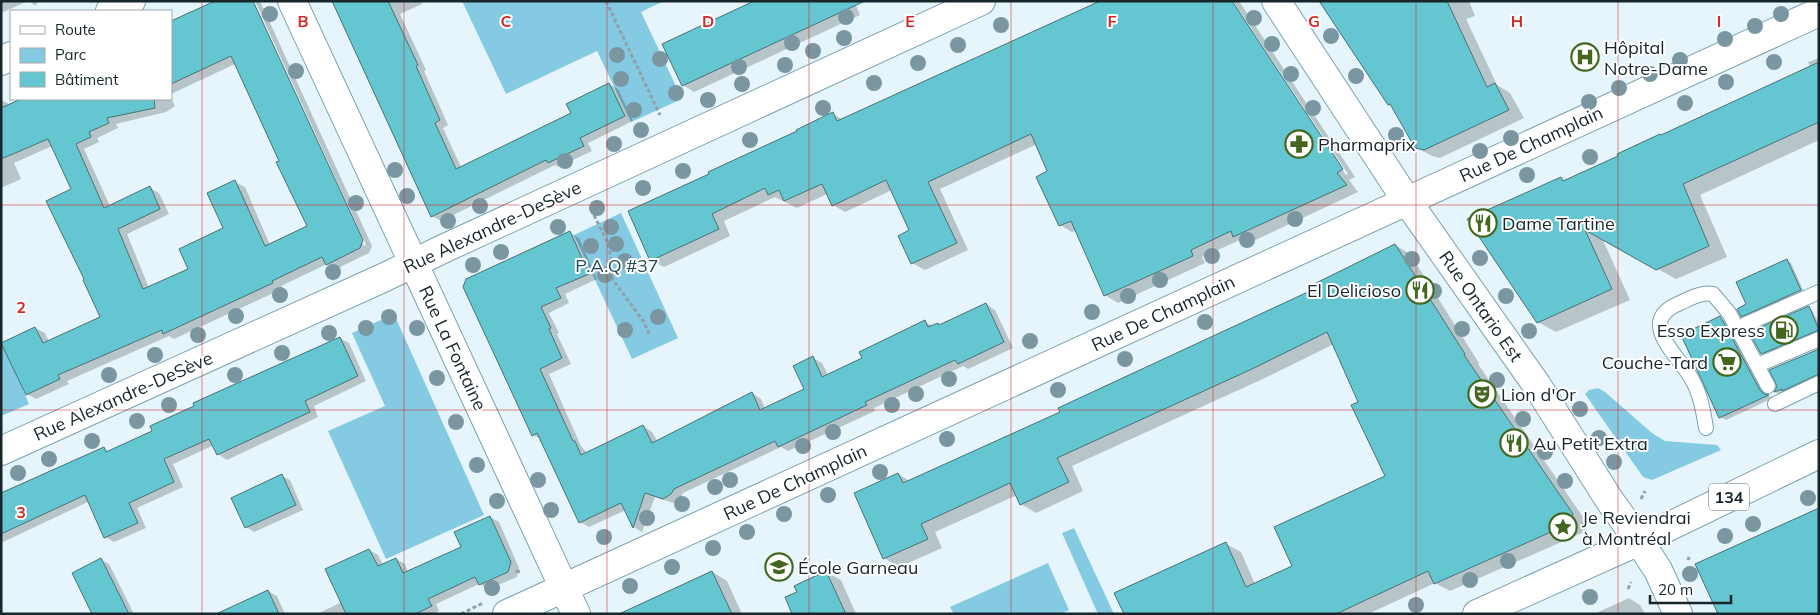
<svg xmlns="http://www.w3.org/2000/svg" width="1820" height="615" viewBox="0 0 1820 615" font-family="Mulish,sans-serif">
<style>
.green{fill:#85cae3}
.shadow{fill:#0003}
.building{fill:#63c6d0;stroke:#497276}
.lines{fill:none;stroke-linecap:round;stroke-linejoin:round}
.service-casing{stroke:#7ca2b0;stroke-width:16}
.minor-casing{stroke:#7ca2b0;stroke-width:30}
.secondary-casing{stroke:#7ca2b0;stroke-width:30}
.primary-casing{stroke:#7ca2b0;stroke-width:30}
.path{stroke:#91a1a7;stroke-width:3;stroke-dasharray:4 2.5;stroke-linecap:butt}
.service{stroke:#fff;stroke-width:14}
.minor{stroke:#fff;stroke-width:28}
.secondary{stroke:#fff;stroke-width:28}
.primary{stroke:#fff;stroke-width:28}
.tree{fill:#7a97a1}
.grid{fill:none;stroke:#d62828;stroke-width:1;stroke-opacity:0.55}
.labels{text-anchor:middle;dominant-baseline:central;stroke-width:4;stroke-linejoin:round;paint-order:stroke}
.shield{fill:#fff;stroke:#5d676b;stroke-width:1}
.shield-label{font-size:16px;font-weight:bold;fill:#17262b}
.poi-label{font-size:18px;fill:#17262b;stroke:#fff;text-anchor:start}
.street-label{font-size:18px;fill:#17262b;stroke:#fff}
.park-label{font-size:18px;fill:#224a57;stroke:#fff}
.grid-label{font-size:16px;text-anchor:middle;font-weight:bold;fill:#d62828;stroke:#fff;stroke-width:4;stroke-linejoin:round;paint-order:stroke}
</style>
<rect width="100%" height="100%" fill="#e5f5fb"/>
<g class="green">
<polygon points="462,1 664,1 641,12 682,99 631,122 597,51 506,94"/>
<polygon points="621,213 678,338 632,359 574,235"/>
<polygon points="394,314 484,515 386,559 328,431 385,406 352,333"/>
<polygon points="1,339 29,404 1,416"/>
<polygon points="1598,388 1605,392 1652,433 1665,441 1717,445 1721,450 1652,480 1643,477 1585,394 1589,390"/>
<polygon points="1074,528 1114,614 1098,614 1062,533"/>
<polygon points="1048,563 1069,610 1061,614 954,614 950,607"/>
</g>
<g class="shadow">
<polygon points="1,1 28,1 1,13"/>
<polygon points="29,1 37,1 36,6"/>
<polygon points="252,1 364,246 366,245 255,1 260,1 372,246 369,253 336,269 327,264 281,286 282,289 174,339 169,336 67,381 69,384 36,399 27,394 35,328 45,333 49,342 101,318 73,190 52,146 14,163 21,179 1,188 1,100 11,105 25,99 171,98 175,106 166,112 116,124 118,128 97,138 99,142 84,149 110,206 150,188 159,193 169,214 127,234 149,288 190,270 225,228 235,182 245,187 270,245 309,227 235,64 171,94 171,23"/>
<polygon points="334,1 420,1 422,4 400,14 426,70 424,71 448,125 443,128 461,167 573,114 609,84 618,89 633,121 588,143 592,151 558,167 555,165 441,221 432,216"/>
<polygon points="854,1 860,15 694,92 683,85"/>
<polygon points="1230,1 1346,175 1348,174 1233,1 1239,1 1355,177 1349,180 1358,192 1247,244 1240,240 1202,257 1205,263 1118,303 1105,295 1076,231 1072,232 1060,225 1048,172 1037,144 940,189 968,250 925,270 912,263 911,231 892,190 845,212 833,205 827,194 797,208 775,197 724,221 730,236 664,267 651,260 799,132 833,114 843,120"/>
<polygon points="1320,1 1469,1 1475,16 1466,19 1497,85 1510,93 1524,118 1440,158 1432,156 1416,147 1393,106 1389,104"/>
<polygon points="1819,58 1819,140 1700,195 1727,257 1676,279 1602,238 1630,300 1556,332 1538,322 1561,179 1566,181 1811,68 1808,62"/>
<polygon points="570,233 579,238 597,279 565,294 569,303 549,313 559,333 557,334 571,364 549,374 581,446 587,453 643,426 652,432 658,442 752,393 761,399 765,408 806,389 813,358 822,363 828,375 863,358 925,322 933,326 938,324 941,326 986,304 995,310 1013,348 968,369 963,366 874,408 875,411 788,451 781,447 683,493 680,499 673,503 655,497 642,532 634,527 626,510 589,527 580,522 541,439 533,435 464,287"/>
<polygon points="1395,245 1410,254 1479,363 1478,364 1587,523 1584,532 1450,591 1435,583 1368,614 1125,614 1226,544 1241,552 1255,584 1293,567 1386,477 1360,403 1334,344 1267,377 1072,466 1083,491 1036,513 1021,504 1017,495 935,532 942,548 899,567 884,558 898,474 910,481 1061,412 1312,292"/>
<polygon points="1787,260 1791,263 1804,292 1746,318 1742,316 1747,305"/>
<polygon points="1809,307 1812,310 1819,324 1819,334 1766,355 1762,353"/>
<polygon points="1720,318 1727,322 1766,395 1773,398 1726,420 1720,417"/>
<polygon points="340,338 349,343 366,381 314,406 318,417 227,460 218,454 214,445 173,464 183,487 137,508 146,528 114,542 105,537 90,501 1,543 1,495 104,448 109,452 153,432"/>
<polygon points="1819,349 1819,377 1787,392 1785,391 1779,394 1775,392 1778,386 1771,370"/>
<polygon points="282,476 290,480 303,510 254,532 246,527"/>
<polygon points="490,517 499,522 519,568 517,577 488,589 479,584 436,604 439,611 433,614 317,614 342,602 369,550 378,555 383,565 396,559 405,564 408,572 463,547"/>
<polygon points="101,560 109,564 134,614 94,614"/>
<polygon points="712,572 727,581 742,614 643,614"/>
<polygon points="826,572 841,580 856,614 794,614 798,593"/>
<polygon points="268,591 277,596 285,614 238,614"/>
<polygon points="1629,598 1640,605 1645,614 1594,614"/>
</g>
<g class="building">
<polygon points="215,1 253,1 363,240 360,248 326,265 322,257 272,281 273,283 163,334 162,330 58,375 60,379 26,395 1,343 35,327 43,343 100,317 83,280 84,279 46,201 71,189 48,139 1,159 1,108 21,99 154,99 155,108 107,118 109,123 89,132 91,137 76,144 104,208 150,186 160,209 118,229 143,289 188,269 179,249 223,228 207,193 235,180 265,246 307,226 276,162 279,161 231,56 171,84 171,21"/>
<polygon points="332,1 388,1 418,65 416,66 440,120 435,123 456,169 571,113 566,104 609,83 625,116 580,138 584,146 548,163 546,160 431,217"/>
<polygon points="754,1 865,1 682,86 662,44"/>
<polygon points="1100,1 1232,1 1343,169 1337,173 1347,185 1233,237 1231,231 1191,250 1193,256 1104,296 1071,221 1059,226 1036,177 1047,171 1031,134 928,182 957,243 911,264 898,236 909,230 886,180 832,206 822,184 784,201 779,190 768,195 765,188 712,214 719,229 650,261 628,211 709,174 708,172 797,131 796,130 833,112 837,121"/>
<polygon points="1319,1 1447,1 1487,87 1495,83 1509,110 1424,150 1415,148 1390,104 1388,105"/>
<polygon points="1819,62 1819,122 1683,184 1709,246 1656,270 1585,230 1612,289 1537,323 1467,219 1561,177 1563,181 1618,156 1617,154 1660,134 1661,135"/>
<polygon points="570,231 589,274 556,288 561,298 541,307 551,328 549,329 562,358 540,369 573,441 575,441 581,455 643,425 652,443 752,392 760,410 804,389 793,366 813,356 822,377 862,358 859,352 925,320 928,327 938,323 939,325 986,303 1004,342 958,364 955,360 865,402 867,405 778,447 775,441 674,489 671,494 663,499 645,493 633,528 621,503 579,523 537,433 532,436 463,287 466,279"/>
<polygon points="1395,244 1465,354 1464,355 1573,514 1569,524 1434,584 1428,571 1336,614 1124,614 1114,593 1226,542 1246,587 1292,566 1274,527 1385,476 1351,405 1358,402 1327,332 1252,369 1057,458 1069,482 1020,505 1010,483 921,524 928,539 883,559 854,493 898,473 903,483 1060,412 1058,408 1310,291 1308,287"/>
<polygon points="1787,259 1801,290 1741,317 1737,309 1746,304 1736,282"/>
<polygon points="1809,306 1819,330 1761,354 1749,332"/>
<polygon points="1720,316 1760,390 1764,394 1769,395 1719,418 1681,335"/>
<polygon points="340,337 358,376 305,401 310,412 217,455 209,439 164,459 174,482 129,503 138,523 104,538 85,495 1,534 1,493 104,447 106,452 152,431 150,426 194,406 193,403"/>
<polygon points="1819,349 1819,374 1782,391 1782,389 1774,392 1777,386 1769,370"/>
<polygon points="282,474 296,505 245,528 231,498"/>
<polygon points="1819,508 1819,614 1718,614 1695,564"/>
<polygon points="490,516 511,562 508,572 479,585 475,577 428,599 432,606 415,614 346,614 325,569 369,549 378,566 396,558 403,573 461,547 454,532"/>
<polygon points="101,558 129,614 92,614 72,573"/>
<polygon points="712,571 732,614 619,614"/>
<polygon points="826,571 846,614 792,614 785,597 797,592 794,586"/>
<polygon points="268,590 279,614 216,614"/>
</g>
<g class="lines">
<g class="service-casing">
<g id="service">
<polyline points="1746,324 1819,292"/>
<polyline points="1760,364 1819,339"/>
<polyline points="1775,404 1819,383"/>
<path d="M1706 428C1703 409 1700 392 1690 376 1676 353 1636 321 1680 303 1691 298 1701 292 1713 294L1729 313 1768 386"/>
</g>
</g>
<g class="minor-casing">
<g id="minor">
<polyline points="292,1 576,614"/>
<polyline points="110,11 131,1"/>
<polyline points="1,61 11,56"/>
<polyline points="1,451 385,277 445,248 981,1"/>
<polyline points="507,614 1819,12"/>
</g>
</g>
<g class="secondary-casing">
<polyline id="secondary" points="1276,1 1407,201 1536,384 1610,501 1639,541 1658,570 1678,614"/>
</g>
<g class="primary-casing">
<polyline id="primary" points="1477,614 1639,541 1819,454"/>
</g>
<g class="path">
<polyline points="606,1 660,115"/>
<path d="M594 215C599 226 606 237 609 248 612 259 609 270 613 280L644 322 649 334"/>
<polyline points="1641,499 1645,491"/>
<polyline points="1581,524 1588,526"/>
<polyline points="1687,558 1690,559"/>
<polyline points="516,571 521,572"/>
<polyline points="1628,589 1631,582"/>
<polyline points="461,614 483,603"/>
</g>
<use href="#service" class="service"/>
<use href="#minor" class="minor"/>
<use href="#secondary" class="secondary"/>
<use href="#primary" class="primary"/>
</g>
<g class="tree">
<circle cx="270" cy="14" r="8"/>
<circle cx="1781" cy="14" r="8"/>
<circle cx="846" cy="17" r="8"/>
<circle cx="1254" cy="18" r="8"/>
<circle cx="1001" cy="25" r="8"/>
<circle cx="1755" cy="26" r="8"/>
<circle cx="1331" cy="36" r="8"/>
<circle cx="844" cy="38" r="8"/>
<circle cx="1725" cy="39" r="8"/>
<circle cx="792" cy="43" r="8"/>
<circle cx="1272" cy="44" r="8"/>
<circle cx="958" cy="45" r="8"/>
<circle cx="813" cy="51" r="8"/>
<circle cx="617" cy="55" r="8"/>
<circle cx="660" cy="59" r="8"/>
<circle cx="1680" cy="60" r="8"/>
<circle cx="1774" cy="62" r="8"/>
<circle cx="918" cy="63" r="8"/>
<circle cx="785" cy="65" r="8"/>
<circle cx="739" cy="67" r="8"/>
<circle cx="296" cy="71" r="8"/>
<circle cx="1291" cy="74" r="8"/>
<circle cx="1650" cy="74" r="8"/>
<circle cx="1356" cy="76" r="8"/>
<circle cx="621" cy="79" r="8"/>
<circle cx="1726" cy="82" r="8"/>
<circle cx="874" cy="83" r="8"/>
<circle cx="742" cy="84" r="8"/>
<circle cx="1619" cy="88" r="8"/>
<circle cx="676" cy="93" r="8"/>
<circle cx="708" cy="100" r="8"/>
<circle cx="1589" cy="102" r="8"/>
<circle cx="1685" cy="103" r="8"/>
<circle cx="823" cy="108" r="8"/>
<circle cx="1313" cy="108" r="8"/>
<circle cx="634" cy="110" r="8"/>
<circle cx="641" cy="130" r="8"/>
<circle cx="1396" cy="135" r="8"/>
<circle cx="1511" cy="138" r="8"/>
<circle cx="750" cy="140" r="8"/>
<circle cx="614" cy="144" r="8"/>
<circle cx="1480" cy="151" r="8"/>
<circle cx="1590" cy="157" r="8"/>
<circle cx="565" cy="161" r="8"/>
<circle cx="395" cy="170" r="8"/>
<circle cx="683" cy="171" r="8"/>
<circle cx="1527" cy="175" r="8"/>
<circle cx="643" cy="188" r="8"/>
<circle cx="407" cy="196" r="8"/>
<circle cx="356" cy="203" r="8"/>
<circle cx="480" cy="206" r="8"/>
<circle cx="597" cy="208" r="8"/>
<circle cx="1295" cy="219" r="8"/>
<circle cx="448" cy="221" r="8"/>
<circle cx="558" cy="227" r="8"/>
<circle cx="611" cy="227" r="8"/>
<circle cx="1247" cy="240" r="8"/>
<circle cx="616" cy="244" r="8"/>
<circle cx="591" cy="246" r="8"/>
<circle cx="501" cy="252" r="8"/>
<circle cx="1212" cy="256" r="8"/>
<circle cx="1480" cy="258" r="8"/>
<circle cx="1412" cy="259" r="8"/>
<circle cx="625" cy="261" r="8"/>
<circle cx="473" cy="265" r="8"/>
<circle cx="333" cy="272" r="8"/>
<circle cx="605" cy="275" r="8"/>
<circle cx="1160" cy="280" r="8"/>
<circle cx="1434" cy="291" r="8"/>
<circle cx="280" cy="295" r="8"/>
<circle cx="1128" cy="296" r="8"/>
<circle cx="1506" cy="296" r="8"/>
<circle cx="1092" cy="312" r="8"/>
<circle cx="236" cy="316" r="8"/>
<circle cx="389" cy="317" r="8"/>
<circle cx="658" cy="317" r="8"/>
<circle cx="1205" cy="322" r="8"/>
<circle cx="366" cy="328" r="8"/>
<circle cx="417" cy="328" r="8"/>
<circle cx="1462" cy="329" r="8"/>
<circle cx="625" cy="330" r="8"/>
<circle cx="1529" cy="331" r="8"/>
<circle cx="329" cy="333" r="8"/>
<circle cx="198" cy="335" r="8"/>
<circle cx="1030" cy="341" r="8"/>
<circle cx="282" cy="353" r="8"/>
<circle cx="155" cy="355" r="8"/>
<circle cx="1125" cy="359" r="8"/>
<circle cx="109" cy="375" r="8"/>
<circle cx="235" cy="375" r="8"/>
<circle cx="437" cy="378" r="8"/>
<circle cx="949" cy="379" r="8"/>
<circle cx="1497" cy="380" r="8"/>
<circle cx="1058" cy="390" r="8"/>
<circle cx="916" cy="394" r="8"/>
<circle cx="169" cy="405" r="8"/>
<circle cx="892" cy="405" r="8"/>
<circle cx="1580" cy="409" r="8"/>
<circle cx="1523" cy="419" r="8"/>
<circle cx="137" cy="421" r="8"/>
<circle cx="456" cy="422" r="8"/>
<circle cx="833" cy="432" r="8"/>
<circle cx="1599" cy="438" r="8"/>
<circle cx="947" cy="439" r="8"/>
<circle cx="92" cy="441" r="8"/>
<circle cx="803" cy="446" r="8"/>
<circle cx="1545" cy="452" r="8"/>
<circle cx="49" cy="459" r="8"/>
<circle cx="1614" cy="462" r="8"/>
<circle cx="477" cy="465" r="8"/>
<circle cx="880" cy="472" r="8"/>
<circle cx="18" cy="473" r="8"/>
<circle cx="538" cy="480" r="8"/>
<circle cx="730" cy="480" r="8"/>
<circle cx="1565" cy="481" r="8"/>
<circle cx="715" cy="487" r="8"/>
<circle cx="828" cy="495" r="8"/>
<circle cx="1808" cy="498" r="8"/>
<circle cx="497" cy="501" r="8"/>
<circle cx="682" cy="504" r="8"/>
<circle cx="551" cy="510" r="8"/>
<circle cx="784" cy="514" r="8"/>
<circle cx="647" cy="518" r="8"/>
<circle cx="1753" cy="524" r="8"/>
<circle cx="747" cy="532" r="8"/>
<circle cx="1725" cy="536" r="8"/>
<circle cx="604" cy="537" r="8"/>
<circle cx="713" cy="548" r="8"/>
<circle cx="1508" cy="561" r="8"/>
<circle cx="672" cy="567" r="8"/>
<circle cx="1690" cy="574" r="8"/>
<circle cx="1470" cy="580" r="8"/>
<circle cx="630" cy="586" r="8"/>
<circle cx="492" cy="588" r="8"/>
<circle cx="1590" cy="597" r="8"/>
<circle cx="1416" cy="605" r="8"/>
</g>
<path class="grid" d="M202 1V614M404 1V614M607 1V614M809 1V614M1011 1V614M1213 1V614M1416 1V614M1618 1V614M1 205H1819M1 410H1819"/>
<defs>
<g id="hospital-ring" transform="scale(1.4375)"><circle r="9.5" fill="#fff" stroke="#43671f" stroke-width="1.5"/><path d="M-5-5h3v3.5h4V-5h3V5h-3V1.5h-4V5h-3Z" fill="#43671f"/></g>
<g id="pharmacy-ring" transform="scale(1.4375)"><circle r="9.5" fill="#fff" stroke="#43671f" stroke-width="1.5"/><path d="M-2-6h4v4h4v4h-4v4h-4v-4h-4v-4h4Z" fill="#43671f"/></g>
<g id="restaurant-ring" transform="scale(1.4375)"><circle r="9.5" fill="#fff" stroke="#43671f" stroke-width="1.5"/><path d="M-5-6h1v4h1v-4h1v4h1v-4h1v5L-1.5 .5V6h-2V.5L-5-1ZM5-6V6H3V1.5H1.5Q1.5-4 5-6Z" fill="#43671f"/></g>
<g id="fuel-ring" transform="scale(1.4375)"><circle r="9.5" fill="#fff" stroke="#43671f" stroke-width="1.5"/><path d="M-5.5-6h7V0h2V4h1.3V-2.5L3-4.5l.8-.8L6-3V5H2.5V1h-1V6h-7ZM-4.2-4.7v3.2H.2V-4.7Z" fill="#43671f"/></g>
<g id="supermarket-ring" transform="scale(1.4375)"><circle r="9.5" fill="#fff" stroke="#43671f" stroke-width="1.5"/><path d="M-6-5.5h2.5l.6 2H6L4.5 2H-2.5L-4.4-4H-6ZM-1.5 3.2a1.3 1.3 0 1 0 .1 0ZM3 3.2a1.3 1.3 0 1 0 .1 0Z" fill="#43671f"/></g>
<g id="theatre-ring" transform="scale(1.4375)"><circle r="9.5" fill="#fff" stroke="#43671f" stroke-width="1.5"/><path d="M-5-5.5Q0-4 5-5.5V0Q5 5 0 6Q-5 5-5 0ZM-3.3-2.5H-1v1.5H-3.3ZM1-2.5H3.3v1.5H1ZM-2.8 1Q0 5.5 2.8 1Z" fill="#43671f"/></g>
<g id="sight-ring" transform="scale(1.4375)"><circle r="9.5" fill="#fff" stroke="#43671f" stroke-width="1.5"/><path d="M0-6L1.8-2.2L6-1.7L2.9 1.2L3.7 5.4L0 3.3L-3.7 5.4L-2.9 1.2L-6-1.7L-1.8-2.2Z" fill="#43671f"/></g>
<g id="school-ring" transform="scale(1.4375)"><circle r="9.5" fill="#fff" stroke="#43671f" stroke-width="1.5"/><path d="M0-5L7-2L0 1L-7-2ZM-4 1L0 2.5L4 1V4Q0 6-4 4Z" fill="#43671f"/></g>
</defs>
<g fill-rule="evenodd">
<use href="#hospital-ring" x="1585" y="57"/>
<use href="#pharmacy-ring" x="1299" y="144"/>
<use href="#restaurant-ring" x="1483" y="223"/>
<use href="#restaurant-ring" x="1420" y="290"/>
<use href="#fuel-ring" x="1784" y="330"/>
<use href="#supermarket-ring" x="1727" y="362"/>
<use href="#theatre-ring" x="1482" y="394"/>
<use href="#restaurant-ring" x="1514" y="443"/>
<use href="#sight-ring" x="1563" y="527"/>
<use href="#school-ring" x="779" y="567"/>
</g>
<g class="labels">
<rect class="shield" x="1709" y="483.5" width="40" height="27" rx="4"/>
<g class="shield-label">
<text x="1729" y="497">134</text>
</g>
<g class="poi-label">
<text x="1604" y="47">Hôpital<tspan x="1604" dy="21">Notre-Dame</tspan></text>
<text x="1318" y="144">Pharmaprix</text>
<text x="1502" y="223">Dame Tartine</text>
<text x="1401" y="290" text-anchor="end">El Delicioso</text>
<text x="1765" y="330" text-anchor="end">Esso Express</text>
<text x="1708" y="362" text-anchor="end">Couche-Tard</text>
<text x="1501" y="394">Lion d'Or</text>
<text x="1533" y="443">Au Petit Extra</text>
<text x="1582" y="517">Je Reviendrai<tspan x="1582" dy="21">à Montréal</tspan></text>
<text x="798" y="567">École Garneau</text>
</g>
<g class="street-label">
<text transform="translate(1531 144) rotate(-25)">Rue De Champlain</text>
<text transform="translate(492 227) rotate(-25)">Rue Alexandre-DeSève</text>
<text transform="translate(1481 306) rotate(55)">Rue Ontario Est</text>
<text transform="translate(1163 313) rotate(-25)">Rue De Champlain</text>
<text transform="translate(453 348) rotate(65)">Rue La Fontaine</text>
<text transform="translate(123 396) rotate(-24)">Rue Alexandre-DeSève</text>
<text transform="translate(795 482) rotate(-25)">Rue De Champlain</text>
</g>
<g class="park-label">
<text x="617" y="265">P.A.Q #37</text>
</g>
</g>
<g class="grid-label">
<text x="303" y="27">B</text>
<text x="506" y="27">C</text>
<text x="708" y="27">D</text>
<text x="910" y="27">E</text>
<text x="1112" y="27">F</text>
<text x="1314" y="27">G</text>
<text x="1517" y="27">H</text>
<text x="1719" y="27">I</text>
<text x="21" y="313">2</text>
<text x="21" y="518">3</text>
</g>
<rect width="1820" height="615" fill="none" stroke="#17262b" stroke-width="5"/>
<rect x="10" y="10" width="162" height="90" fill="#ffffff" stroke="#a2a8aa"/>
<rect x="20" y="26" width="25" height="8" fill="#ffffff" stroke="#a2a8aa"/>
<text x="55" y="35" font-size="15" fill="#17262b">Route</text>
<rect x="20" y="48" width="25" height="15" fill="#85cae3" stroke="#a2a8aa"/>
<text x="55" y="60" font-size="15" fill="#17262b">Parc</text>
<rect x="20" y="72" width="25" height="15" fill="#63c6d0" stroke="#a2a8aa"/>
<text x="55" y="85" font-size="15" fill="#17262b">Bâtiment</text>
<path d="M1650 595v8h81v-8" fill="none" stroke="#17262b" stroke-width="2.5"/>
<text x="1658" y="595" font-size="15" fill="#17262b" stroke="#ffffff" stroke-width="4" paint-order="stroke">20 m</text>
</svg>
